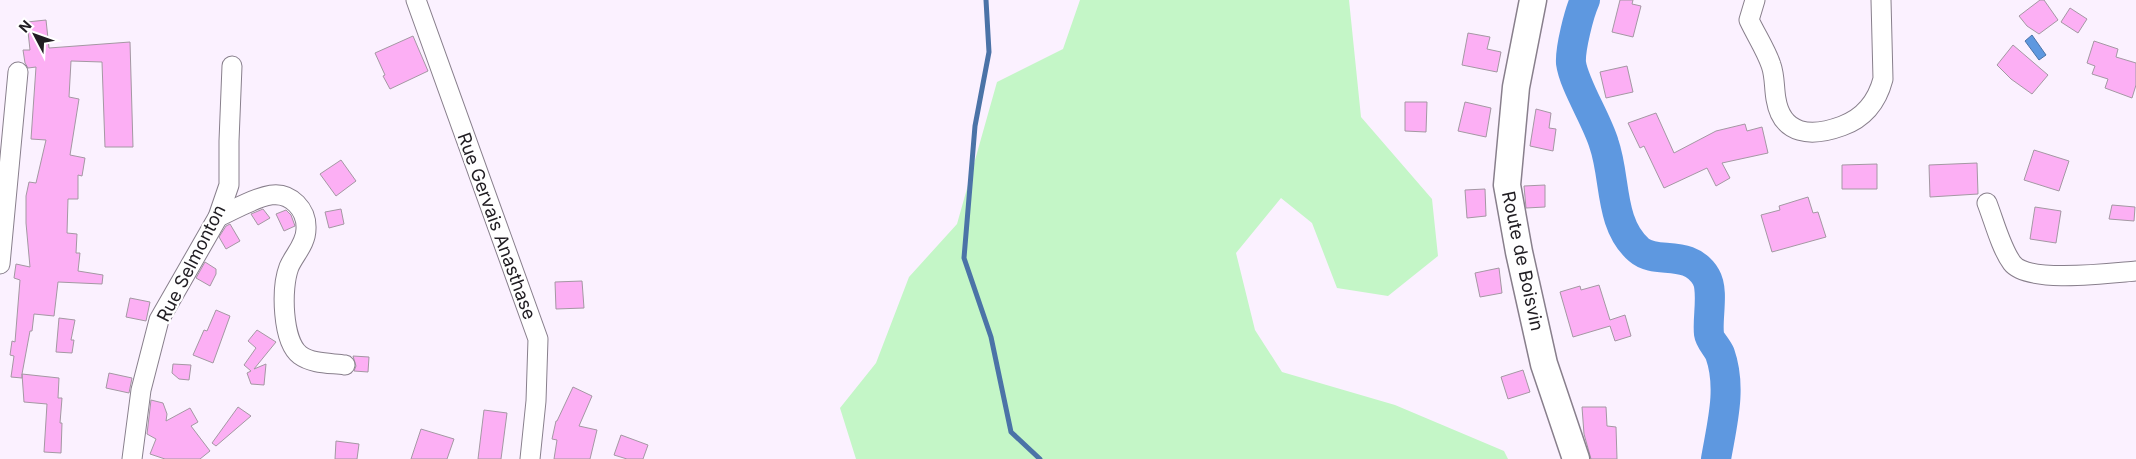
<svg xmlns="http://www.w3.org/2000/svg" width="2136" height="459" viewBox="0 0 2136 459" font-family="Inter,sans-serif">
<style>
.green{fill:#c4f6c7}
.water{fill:#5e98e0;stroke:#4b73a7}
.lines{fill:none;stroke-linecap:round;stroke-linejoin:round}
.stream{stroke:#4b73a7;stroke-width:5}
.river{stroke:#5e98e0;stroke-width:30}
.building{fill:#fcaff4;stroke:#a498a3}
.street-casing{stroke:#887f8c;stroke-width:21}
.secondary-casing{stroke:#887f8c;stroke-width:29}
.street{stroke:#fff;stroke-width:19}
.secondary{stroke:#fff;stroke-width:26}
.labels{text-anchor:middle;dominant-baseline:central;stroke-width:4.5;stroke-linejoin:round;paint-order:stroke}
.street-label{font-size:18px;fill:#201d22;stroke:#fff}
</style>
<rect width="100%" height="100%" fill="#fbf1ff"/>
<polygon class="green" points="1080,0 1349,0 1361,117 1432,199 1438,256 1388,296 1337,288 1312,223 1281,198 1236,253 1255,330 1282,372 1395,405 1504,451 1508,459 856,459 840,408 876,363 909,277 957,224 997,82 1063,49"/>
<polygon class="water" points="2032,35 2046,55 2039,60 2025,41"/>
<g class="lines">
<polyline class="stream" points="986,0 989,52 975,126 964,258 991,337 1011,432 1040,459"/>
<path class="river" d="M1585 0C1579 13 1570 49 1571 63 1574 85 1597 120 1604 144 1616 178 1609 224 1639 250 1656 265 1689 248 1706 277 1714 291 1707 318 1709 334 1710 341 1717 347 1720 354 1732 388 1722 424 1716 459"/>
</g>
<g class="building">
<polygon points="1620,0 1633,0 1632,4 1641,6 1633,37 1612,32"/>
<polygon points="2040,0 2044,0 2058,20 2039,34 2027,26 2019,16"/>
<polygon points="2070,8 2087,19 2078,33 2061,22"/>
<polygon points="46,20 49,48 130,42 133,147 105,147 102,62 71,61 69,97 79,99 70,155 85,158 82,176 78,175 78,199 68,199 67,233 77,234 76,253 80,253 78,271 103,275 102,284 58,282 54,316 34,314 32,331 30,331 22,374 59,378 58,398 62,398 60,423 62,423 61,453 44,452 47,404 24,402 22,374 22,378 11,377 14,356 10,355 12,341 15,342 20,280 14,278 16,264 30,267 26,223 26,196 29,182 36,183 46,140 31,139 36,67 28,68 25,63 23,50 30,50 27,22"/>
<polygon points="1468,33 1490,37 1487,49 1501,52 1497,72 1462,65"/>
<polygon points="413,36 428,71 390,89 383,76 385,75 375,53"/>
<polygon points="2094,41 2118,49 2116,57 2136,63 2136,85 2132,98 2105,88 2108,79 2092,74 2095,66 2087,63"/>
<polygon points="2013,45 2048,75 2032,94 2011,79 1997,65"/>
<polygon points="1627,66 1633,92 1606,98 1600,72"/>
<polygon points="1405,102 1427,102 1426,132 1405,131"/>
<polygon points="1465,102 1491,108 1486,137 1458,131"/>
<polygon points="1536,109 1551,113 1549,128 1556,129 1553,151 1530,146"/>
<polygon points="1656,113 1674,153 1716,131 1745,124 1747,131 1762,127 1768,153 1722,163 1730,178 1716,186 1707,168 1664,188 1644,146 1640,148 1628,123"/>
<polygon points="2034,150 2069,161 2059,191 2024,180"/>
<polygon points="341,160 356,181 336,196 320,174"/>
<polygon points="1977,163 1978,194 1930,197 1929,165"/>
<polygon points="1877,164 1877,189 1842,189 1842,165"/>
<polygon points="1545,185 1545,207 1526,208 1524,186"/>
<polygon points="1485,189 1486,216 1467,218 1465,190"/>
<polygon points="1808,197 1813,213 1818,212 1826,237 1772,252 1761,215 1780,210 1779,206"/>
<polygon points="2112,205 2135,207 2134,221 2109,219"/>
<polygon points="2035,207 2061,211 2056,243 2030,239"/>
<polygon points="263,209 270,218 258,225 251,214"/>
<polygon points="341,209 344,224 329,228 325,212"/>
<polygon points="286,210 291,215 295,226 284,231 276,214"/>
<polygon points="230,224 240,241 226,249 219,237 226,226"/>
<polygon points="205,262 216,269 216,274 210,286 196,278"/>
<polygon points="1499,268 1502,293 1480,297 1475,273"/>
<polygon points="582,281 584,308 556,309 555,282"/>
<polygon points="1599,285 1610,320 1625,315 1631,336 1615,341 1610,326 1573,337 1560,292 1580,286 1581,290"/>
<polygon points="130,298 150,302 146,321 126,317"/>
<polygon points="216,310 230,316 213,363 193,355 204,330 207,331"/>
<polygon points="59,318 75,320 71,340 74,340 72,353 56,352"/>
<polygon points="257,330 276,342 254,369 266,364 264,385 251,384 247,373 251,371 244,365 256,348 248,341"/>
<polygon points="353,356 369,357 368,372 354,371 356,366"/>
<polygon points="173,364 191,365 189,380 179,379 172,373"/>
<polygon points="1523,370 1530,392 1508,399 1501,377"/>
<polygon points="109,373 132,378 129,393 106,388"/>
<polygon points="573,387 592,396 579,426 597,430 590,459 554,459 557,440 552,439 556,421 557,421"/>
<polygon points="151,400 163,403 167,414 166,421 190,408 198,422 191,426 210,451 200,459 165,459 150,454 156,439 147,434"/>
<polygon points="238,407 251,416 216,446 212,443"/>
<polygon points="1582,407 1606,407 1607,426 1616,427 1617,459 1591,459 1584,434"/>
<polygon points="484,410 507,413 501,459 478,459"/>
<polygon points="421,429 454,439 447,459 411,459"/>
<polygon points="621,435 648,445 643,459 627,459 614,455"/>
<polygon points="336,441 359,444 357,459 335,459"/>
</g>
<g class="lines">
<g class="street-casing">
<g id="street">
<polyline points="416,0 538,339 536,401 530,459"/>
<path d="M1755 0 1749 20C1756 35 1766 50 1771 65 1775 76 1774 88 1776 99 1782 136 1812 137 1842 126 1864 118 1877 102 1883 79L1881 0"/>
<path d="M1987 203C1994 221 2001 248 2012 263 2028 284 2111 273 2136 271"/>
<path d="M218 217C234 210 253 198 271 195 291 192 307 210 306 229 306 244 294 255 289 267 281 288 282 341 300 355 312 364 331 363 345 365"/>
<polyline points="0,264 18,72"/>
<polyline points="132,459 141,390 159,320 218,217 229,185 229,141 232,66"/>
</g>
</g>
<g class="secondary-casing">
<polyline id="secondary" points="1533,0 1516,87 1507,185 1519,252 1544,364 1576,459"/>
</g>
<use href="#street" class="street"/>
<use href="#secondary" class="secondary"/>
</g>
<g class="labels">
<g class="street-label">
<text transform="translate(497 226) rotate(70)">Rue Gervais Anasthase</text>
<text transform="translate(1523 261) rotate(78)">Route de Boisvin</text>
<text transform="translate(191 263) rotate(-63)">Rue Selmonton</text>
</g>
</g>
<g transform="translate(35 35) rotate(311)" stroke="#ffffff" stroke-width="4" paint-order="stroke">
<path d="M0-4L9 19L0 12L-9 19Z" fill="#201d22"/>
<text y="-8" font-size="14" font-weight="bold" text-anchor="middle" fill="#201d22">N</text>
</g>
</svg>
